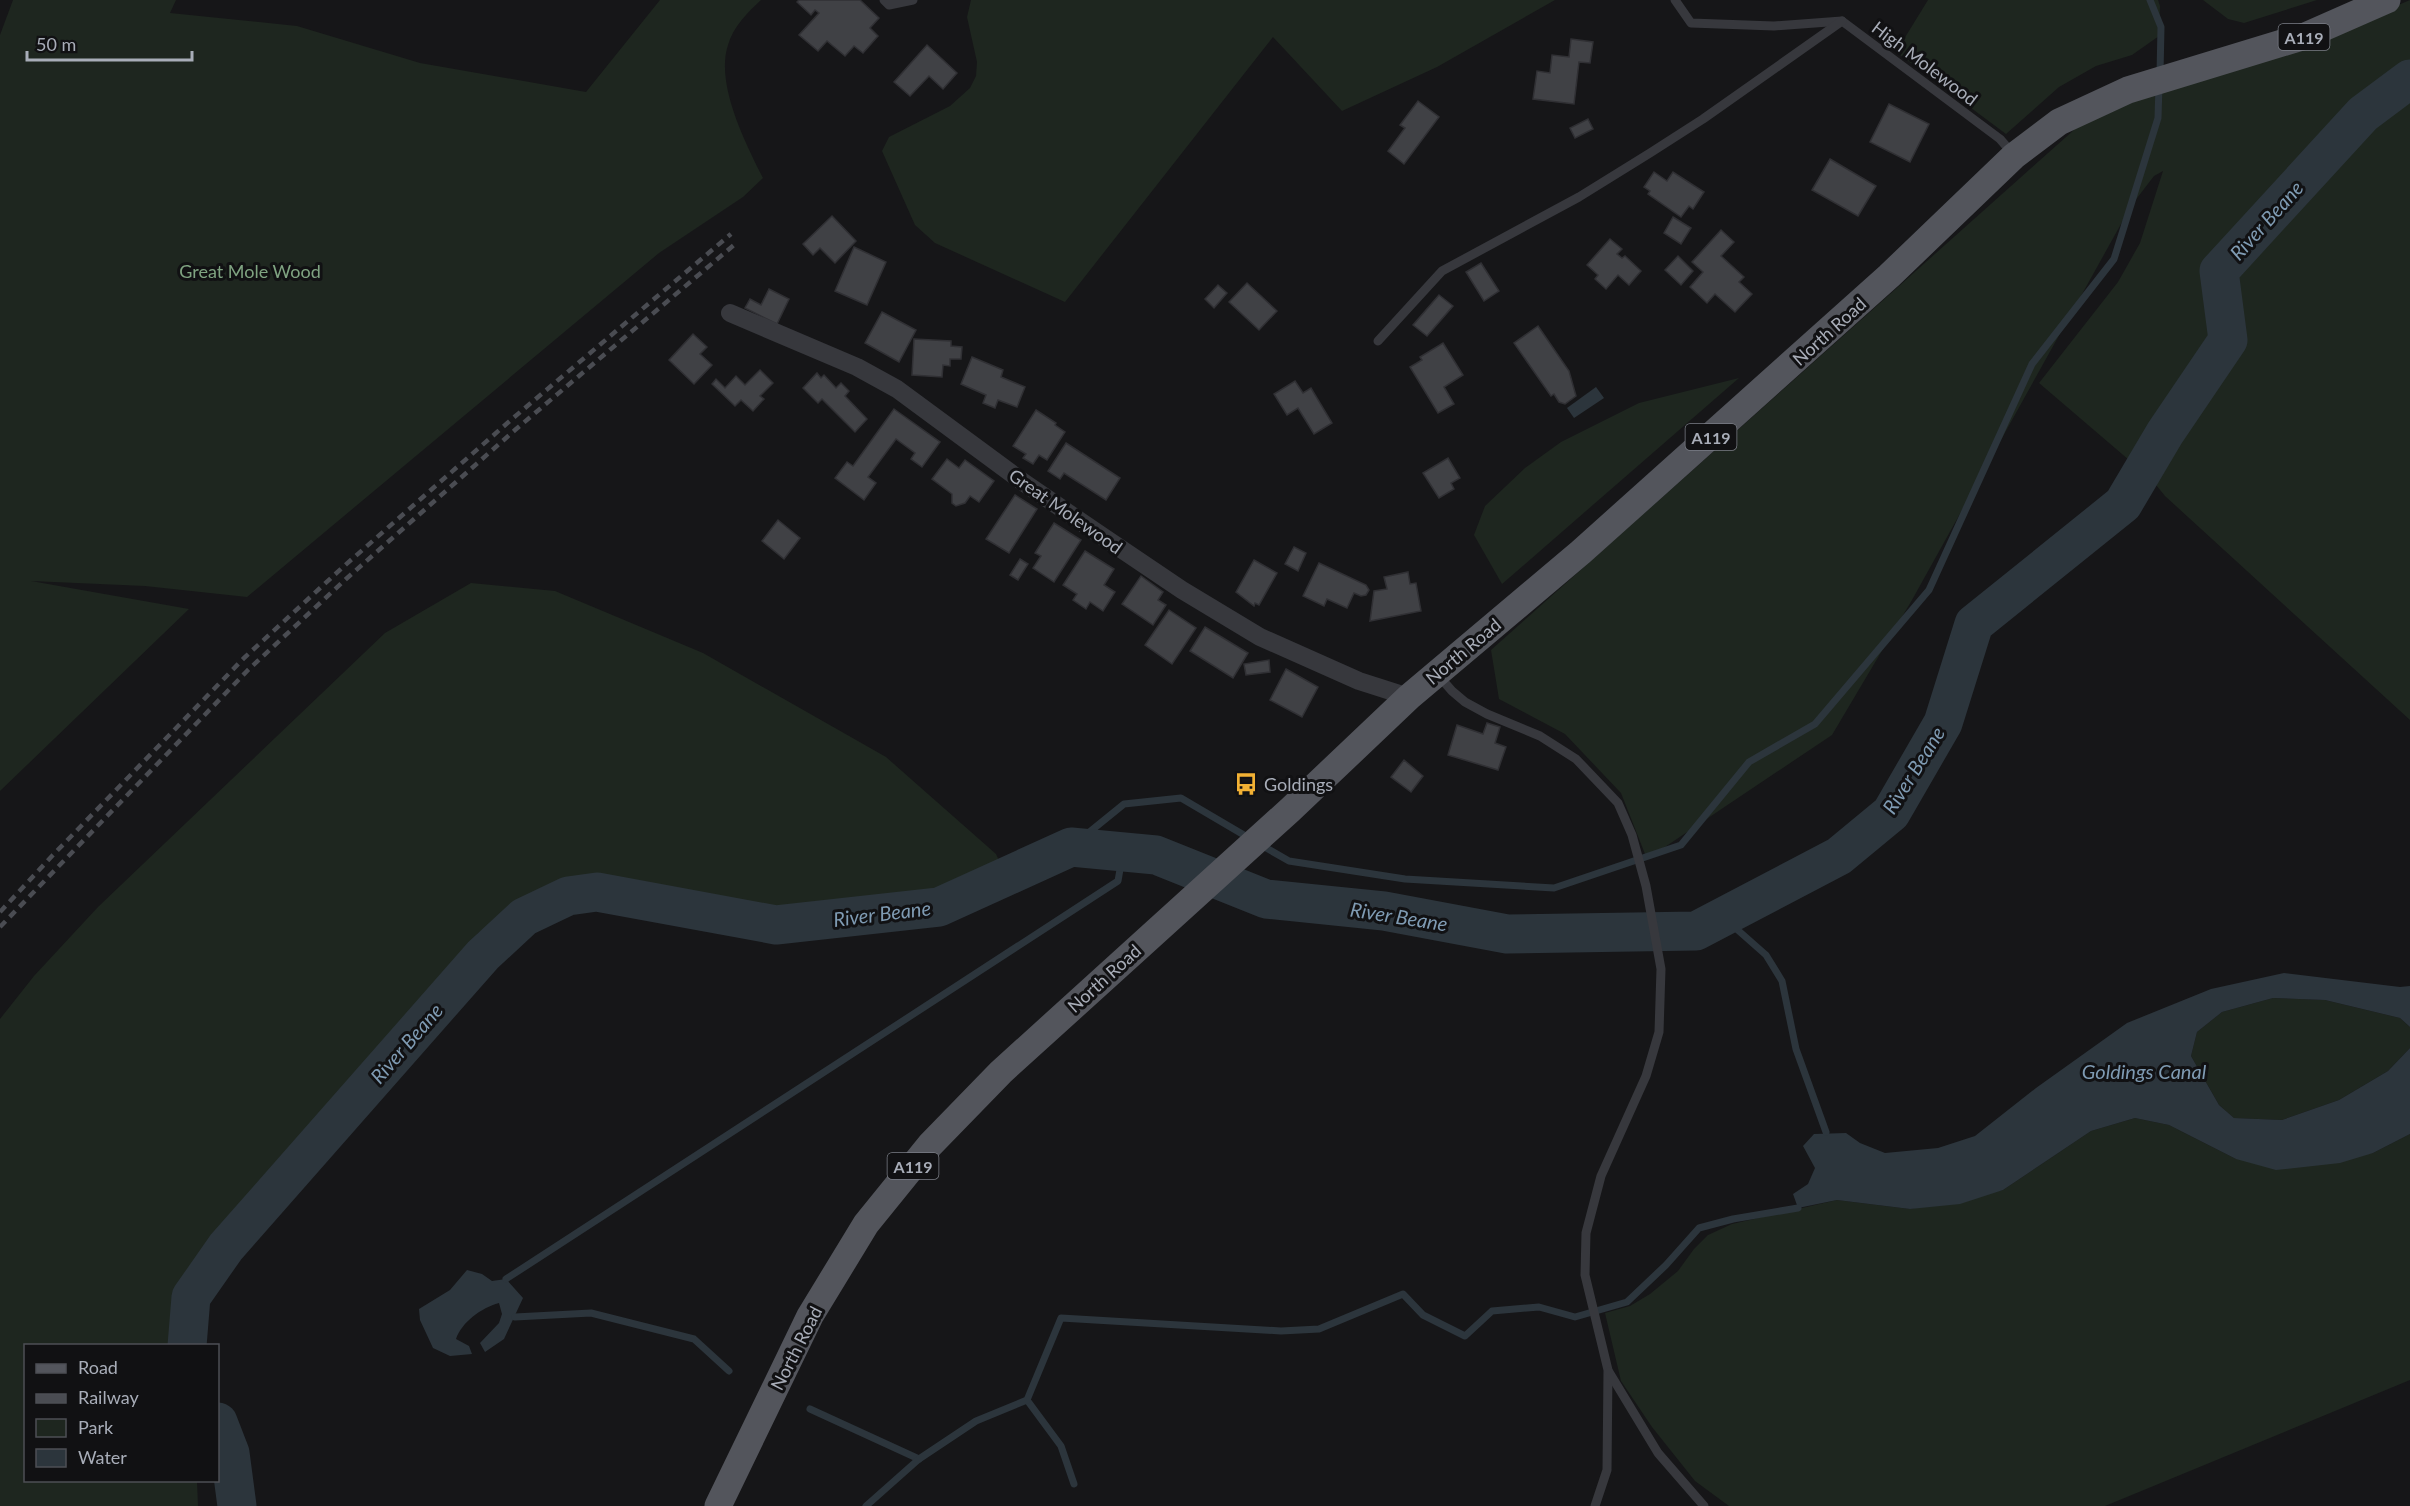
<svg xmlns="http://www.w3.org/2000/svg" width="2410" height="1506" viewBox="0 0 2410 1506" font-family="Lato,sans-serif">
<style>
.green{fill:#1e261f}
.water{fill:#2c353c}
.lines{fill:none;stroke-linecap:round;stroke-linejoin:round}
.stream{stroke:#2c353c;stroke-width:7}
.river{stroke:#2c353c;stroke-width:39}
.building{fill:#404145;stroke:#303034;stroke-width:1.5}
.lane{stroke:#37383d;stroke-width:9}
.street{stroke:#37383d;stroke-width:18}
.primary{stroke:#53555c;stroke-width:27}
.rail{stroke:#4a4c52;stroke-width:4.5;stroke-dasharray:8 6;stroke-linecap:butt}
.labels{text-anchor:middle;dominant-baseline:central;stroke-width:6;stroke-linejoin:round;paint-order:stroke}
.shield{fill:#111113;stroke:#7b7e86;stroke-width:1.5}
.shield-label{font-size:16px;font-weight:bold;fill:#a8adb8}
.street-label{font-size:18px;fill:#a8adb8;stroke:#111113}
.park-label{font-size:18px;fill:#7fa381;stroke:#111113}
.poi-label{font-size:18px;fill:#a8adb8;stroke:#111113;text-anchor:start}
.water-label{font-size:20px;font-style:italic;fill:#7f9bb3;stroke:#111113}
</style>
<rect width="100%" height="100%" fill="#161618"/>
<g class="green">
<path d="M13 0H176L170 13 297 26 420 63 586 92 660 0H761C748 12 733 27 728 45 715 84 746 144 763 178L743 197 659 253 247 597 145 586 31 581 189 609 0 791V35Z"/>
<polygon points="971,0 1555,0 1437,67 1342,111 1273,37 1065,302 935,243 915,225 882,151 889,137 950,106 970,88 976,76 977,62 967,17"/>
<polygon points="1928,0 2158,0 2160,6 2159,36 2132,55 2096,66 2059,87 2006,134 1896,52"/>
<polygon points="2203,0 2317,0 2244,23 2228,19"/>
<polygon points="2410,0 2410,66 2344,119 2229,241 2214,262 2211,277 2218,323 2217,337 2208,357 2136,466 2039,383 2118,282 2140,243 2163,171 2154,176 2131,206 1912,600 1832,735 1647,859 1621,793 1565,734 1499,699 1491,650 2075,129 2117,103 2308,44"/>
<polygon points="2410,93 2410,720 2165,496 2148,475 2233,360 2236,342 2233,277 2246,258 2289,207 2342,149"/>
<polygon points="1739,378 1502,584 1474,535 1485,506 1525,468 1561,442 1639,403"/>
<polygon points="471,583 555,591 703,653 886,757 996,854 1009,882 837,922 743,917 623,885 538,894 478,933 193,1266 170,1331 173,1345 26,1346 26,1480 197,1481 198,1506 0,1506 0,1019 34,976 98,907 385,633"/>
<polygon points="2273,998 2325,1000 2400,1018 2410,1027 2410,1048 2388,1071 2339,1100 2282,1120 2234,1118 2219,1105 2191,1056 2197,1032 2222,1012"/>
<polygon points="2135,1118 2169,1125 2236,1159 2373,1153 2410,1134 2410,1380 2105,1506 1729,1506 1695,1481 1652,1427 1621,1381 1605,1313 1630,1306 1650,1294 1678,1271 1694,1249 1708,1235 1732,1224 1837,1200 1910,1209 2003,1190 2091,1131"/>
</g>
<g class="water">
<polygon points="1596,387 1604,398 1574,418 1567,408"/>
<polygon points="2284,973 2400,987 2410,986 2410,1027 2400,1018 2325,1000 2273,998 2222,1012 2197,1032 2191,1056 2219,1105 2234,1118 2282,1120 2339,1100 2388,1071 2410,1048 2410,1134 2373,1153 2340,1163 2276,1170 2236,1159 2169,1125 2135,1118 2091,1131 2003,1190 1960,1204 1910,1209 1837,1200 1798,1208 1793,1194 1808,1184 1815,1168 1803,1146 1814,1134 1846,1133 1860,1143 1885,1153 1938,1148 1975,1136 2036,1088 2127,1023 2211,989"/>
<path d="M467 1270 482 1274 492 1281 506 1279 523 1298 504 1339 485 1352 480 1343 499 1323 502 1314 499 1303C481 1308 462 1322 456 1339L469 1346 472 1354 450 1356 433 1348 420 1320 419 1309 450 1290Z"/>
</g>
<g class="lines">
<g class="stream">
<polyline points="2150,0 2161,27 2160,74"/>
<polyline points="1261,845 1289,861 1405,879 1554,888 1681,845 1749,762 1815,724 1929,590 2032,364 2114,259 2158,118 2159,85"/>
<polyline points="1071,847 1124,804 1181,798 1249,838"/>
<polyline points="1723,917 1766,955 1782,981 1796,1049 1826,1132"/>
<polyline points="506,1279 1118,881 1123,852"/>
<polyline points="515,1317 591,1313 694,1339 729,1371"/>
<polyline points="1027,1400 1061,1446 1074,1484"/>
<polyline points="810,1409 919,1459"/>
<polyline points="866,1506 919,1459 976,1421 1027,1400 1061,1318 1281,1331 1319,1329 1403,1294 1423,1315 1465,1336 1492,1311 1539,1307 1575,1317 1627,1302 1666,1265 1699,1228 1733,1219 1798,1208"/>
</g>
<g class="river">
<polyline points="187,1346 191,1297 226,1247 483,955 524,917 568,896 597,892 776,925 939,907 1071,847 1156,855 1266,899 1384,911 1507,934 1696,931 1839,856 1891,813 1943,723 1974,624 2123,504 2165,433 2228,340 2219,271 2363,114 2410,79"/>
<polyline points="218,1422 230,1453 237,1506"/>
</g>
</g>
<g class="building">
<polygon points="799,0 860,0 879,18 870,28 878,36 863,53 854,46 845,56 827,41 818,51 799,35 819,13 815,10 811,15 797,2"/>
<polygon points="1571,39 1593,42 1590,63 1579,62 1574,104 1533,99 1537,71 1550,73 1552,55 1569,57"/>
<polygon points="927,45 957,73 943,89 929,76 910,96 894,82"/>
<polygon points="1418,101 1439,117 1404,164 1388,151 1405,128 1400,125"/>
<polygon points="1889,104 1929,124 1910,162 1870,142"/>
<polygon points="1588,119 1593,129 1575,138 1570,128"/>
<polygon points="1830,159 1876,186 1858,216 1812,190"/>
<polygon points="1654,172 1667,181 1673,172 1704,192 1693,209 1689,206 1681,217 1648,194 1650,191 1644,187"/>
<polygon points="832,216 856,241 835,263 820,248 813,255 803,244"/>
<polygon points="1673,217 1691,228 1681,244 1664,233"/>
<polygon points="1721,230 1734,242 1721,256 1744,277 1739,282 1752,294 1735,312 1715,294 1707,303 1690,287 1703,272 1692,262"/>
<polygon points="1610,239 1622,249 1617,254 1622,258 1625,256 1641,271 1629,285 1618,275 1606,289 1595,279 1598,275 1587,265"/>
<polygon points="854,247 886,262 867,305 835,291"/>
<polygon points="1678,256 1693,271 1681,285 1665,270"/>
<polygon points="1481,263 1499,291 1484,301 1466,272"/>
<polygon points="1247,283 1277,311 1259,330 1229,302"/>
<polygon points="1218,285 1227,293 1214,308 1205,299"/>
<polygon points="769,289 789,299 777,324 745,308 750,299 761,305"/>
<polygon points="1439,295 1453,306 1427,336 1413,325"/>
<polygon points="882,312 916,330 899,362 865,343"/>
<polygon points="1538,326 1569,371 1576,396 1565,404 1559,402 1554,394 1551,396 1514,343"/>
<polygon points="693,334 707,347 700,354 712,365 694,384 669,360"/>
<polygon points="914,339 951,341 951,346 962,347 961,359 950,359 950,366 943,365 942,377 912,375"/>
<polygon points="1443,343 1463,375 1444,387 1454,404 1438,413 1410,367 1422,360 1420,357"/>
<polygon points="972,357 1003,370 1001,377 1025,387 1017,407 998,400 995,408 983,403 986,395 961,384"/>
<polygon points="760,370 773,383 760,396 764,399 753,411 741,400 735,406 712,384 716,379 725,388 736,376 745,385"/>
<polygon points="817,373 821,378 824,375 836,388 841,383 849,391 845,396 867,419 855,432 822,399 818,403 803,388"/>
<polygon points="1295,381 1303,393 1311,388 1332,423 1314,434 1298,408 1287,415 1274,394"/>
<polygon points="894,409 940,442 922,467 911,459 915,453 896,439 868,477 876,483 864,500 835,478 847,462 853,466"/>
<polygon points="1036,410 1056,423 1055,425 1065,432 1047,460 1039,455 1033,464 1023,458 1026,454 1013,446"/>
<polygon points="1066,443 1120,478 1106,500 1064,473 1060,479 1048,471"/>
<polygon points="1448,458 1460,478 1451,483 1454,489 1439,498 1423,473"/>
<polygon points="947,459 959,468 965,460 994,481 979,502 970,496 965,503 956,506 952,503 952,494 932,479"/>
<polygon points="1015,495 1037,509 1009,553 986,539"/>
<polygon points="778,520 800,538 784,559 762,541"/>
<polygon points="1054,523 1081,540 1054,582 1033,568 1041,556 1035,553"/>
<polygon points="1294,547 1306,553 1298,571 1285,564"/>
<polygon points="1085,551 1114,569 1104,585 1115,592 1103,611 1090,602 1086,609 1073,600 1077,594 1063,585"/>
<polygon points="1020,559 1028,564 1018,580 1010,575"/>
<polygon points="1254,560 1277,573 1259,605 1255,603 1254,606 1236,592"/>
<polygon points="1319,563 1366,585 1369,590 1366,595 1361,596 1354,593 1347,608 1327,599 1324,606 1303,596"/>
<polygon points="1408,572 1410,584 1416,583 1421,611 1370,621 1374,591 1387,589 1384,577"/>
<polygon points="1141,576 1163,592 1158,600 1166,605 1153,625 1122,604"/>
<polygon points="1169,610 1196,628 1172,664 1145,645"/>
<polygon points="1205,627 1248,653 1233,678 1190,651"/>
<polygon points="1269,660 1270,672 1246,675 1244,664"/>
<polygon points="1286,669 1318,687 1302,717 1270,700"/>
<polygon points="1487,723 1500,727 1495,743 1506,747 1498,770 1448,755 1457,725 1483,734"/>
<polygon points="1404,760 1423,776 1411,792 1391,777"/>
</g>
<g class="lines">
<g class="lane">
<polyline points="884,0 889,5 913,0"/>
<polyline points="1675,0 1691,23 1774,26 1842,21 2000,139 2013,154"/>
<polyline points="1378,341 1442,271 1579,197 1650,153 1703,119 1842,21"/>
<polyline points="1438,675 1452,691 1465,702 1487,714 1540,736 1576,759 1618,803 1632,835 1646,886 1661,969 1659,1032 1646,1076 1601,1176 1586,1233 1585,1275 1608,1370 1607,1470 1595,1506"/>
<polyline points="1609,1372 1658,1453 1704,1506"/>
</g>
<polyline class="street" points="730,313 857,367 897,389 1023,482 1099,534 1182,590 1260,637 1359,681 1409,697"/>
<polyline class="primary" points="718,1506 810,1316 866,1224 930,1145 1001,1072 1290,810 1409,697 1581,552 1889,276 2014,156 2059,122 2128,90 2305,36 2387,0"/>
<g class="rail">
<polyline points="0,912 52,856 244,658 343,567 512,419 731,234"/>
<polyline points="0,927 248,670 346,579 515,430 734,245"/>
</g>
</g>
<defs>
<g id="bus-bare" transform="scale(1.8)"><path d="M-5-6H5V4H4V6H2V4H-2V6H-4V4H-5ZM-3.5-4V0h7V-4ZM-3.5 1.2v1.5H-2V1.2ZM2 1.2v1.5H3.5V1.2Z" fill="#f2b134" stroke="#111113" stroke-width="2.5" paint-order="stroke"/></g>
</defs>
<g fill-rule="evenodd">
<use href="#bus-bare" x="1246" y="784"/>
</g>
<g class="labels">
<g class="shield">
<rect x="2278.5" y="24" width="51" height="26" rx="4.5"/>
<rect x="1685.5" y="424" width="51" height="26" rx="4.5"/>
<rect x="887.5" y="1153" width="51" height="26" rx="4.5"/>
</g>
<g class="shield-label">
<text x="2304" y="37">A119</text>
<text x="1711" y="437">A119</text>
<text x="913" y="1166">A119</text>
</g>
<g class="street-label">
<text transform="translate(1925 63) rotate(37)">High Molewood</text>
<text transform="translate(1829 331) rotate(-42)">North Road</text>
<text transform="translate(1066 511) rotate(35)">Great Molewood</text>
<text transform="translate(1463 651) rotate(-40)">North Road</text>
<text transform="translate(1104 978) rotate(-42)">North Road</text>
<text transform="translate(796 1348) rotate(-63)">North Road</text>
</g>
<g class="park-label">
<text x="250" y="271">Great Mole Wood</text>
</g>
<g class="poi-label">
<text x="1264" y="784">Goldings</text>
</g>
<g class="water-label">
<text transform="translate(2266 220) rotate(-48)">River Beane</text>
<text transform="translate(1913 770) rotate(-58)">River Beane</text>
<text transform="translate(882 913) rotate(-7)">River Beane</text>
<text transform="translate(1399 916) rotate(9)">River Beane</text>
<text transform="translate(406 1043) rotate(-49)">River Beane</text>
<text x="2144" y="1071">Goldings Canal</text>
</g>
</g>
<rect x="24" y="1344" width="195" height="138" fill="#111113" stroke="#4d4f55" stroke-width="1.5"/>
<rect x="36" y="1364" width="30" height="9" fill="#53555c" stroke="#4d4f55" stroke-width="1.5"/>
<text x="78" y="1374" font-size="18" fill="#a8adb8">Road</text>
<rect x="36" y="1394" width="30" height="9" fill="#4a4c52" stroke="#4d4f55" stroke-width="1.5"/>
<text x="78" y="1404" font-size="18" fill="#a8adb8">Railway</text>
<rect x="36" y="1419" width="30" height="18" fill="#1e261f" stroke="#4d4f55" stroke-width="1.5"/>
<text x="78" y="1434" font-size="18" fill="#a8adb8">Park</text>
<rect x="36" y="1449" width="30" height="18" fill="#2c353c" stroke="#4d4f55" stroke-width="1.5"/>
<text x="78" y="1464" font-size="18" fill="#a8adb8">Water</text>
<path d="M27 51v9h165v-9" fill="none" stroke="#a8adb8" stroke-width="3"/>
<text x="36" y="51" font-size="18" fill="#a8adb8" stroke="#111113" stroke-width="4.5" paint-order="stroke">50 m</text>
</svg>
